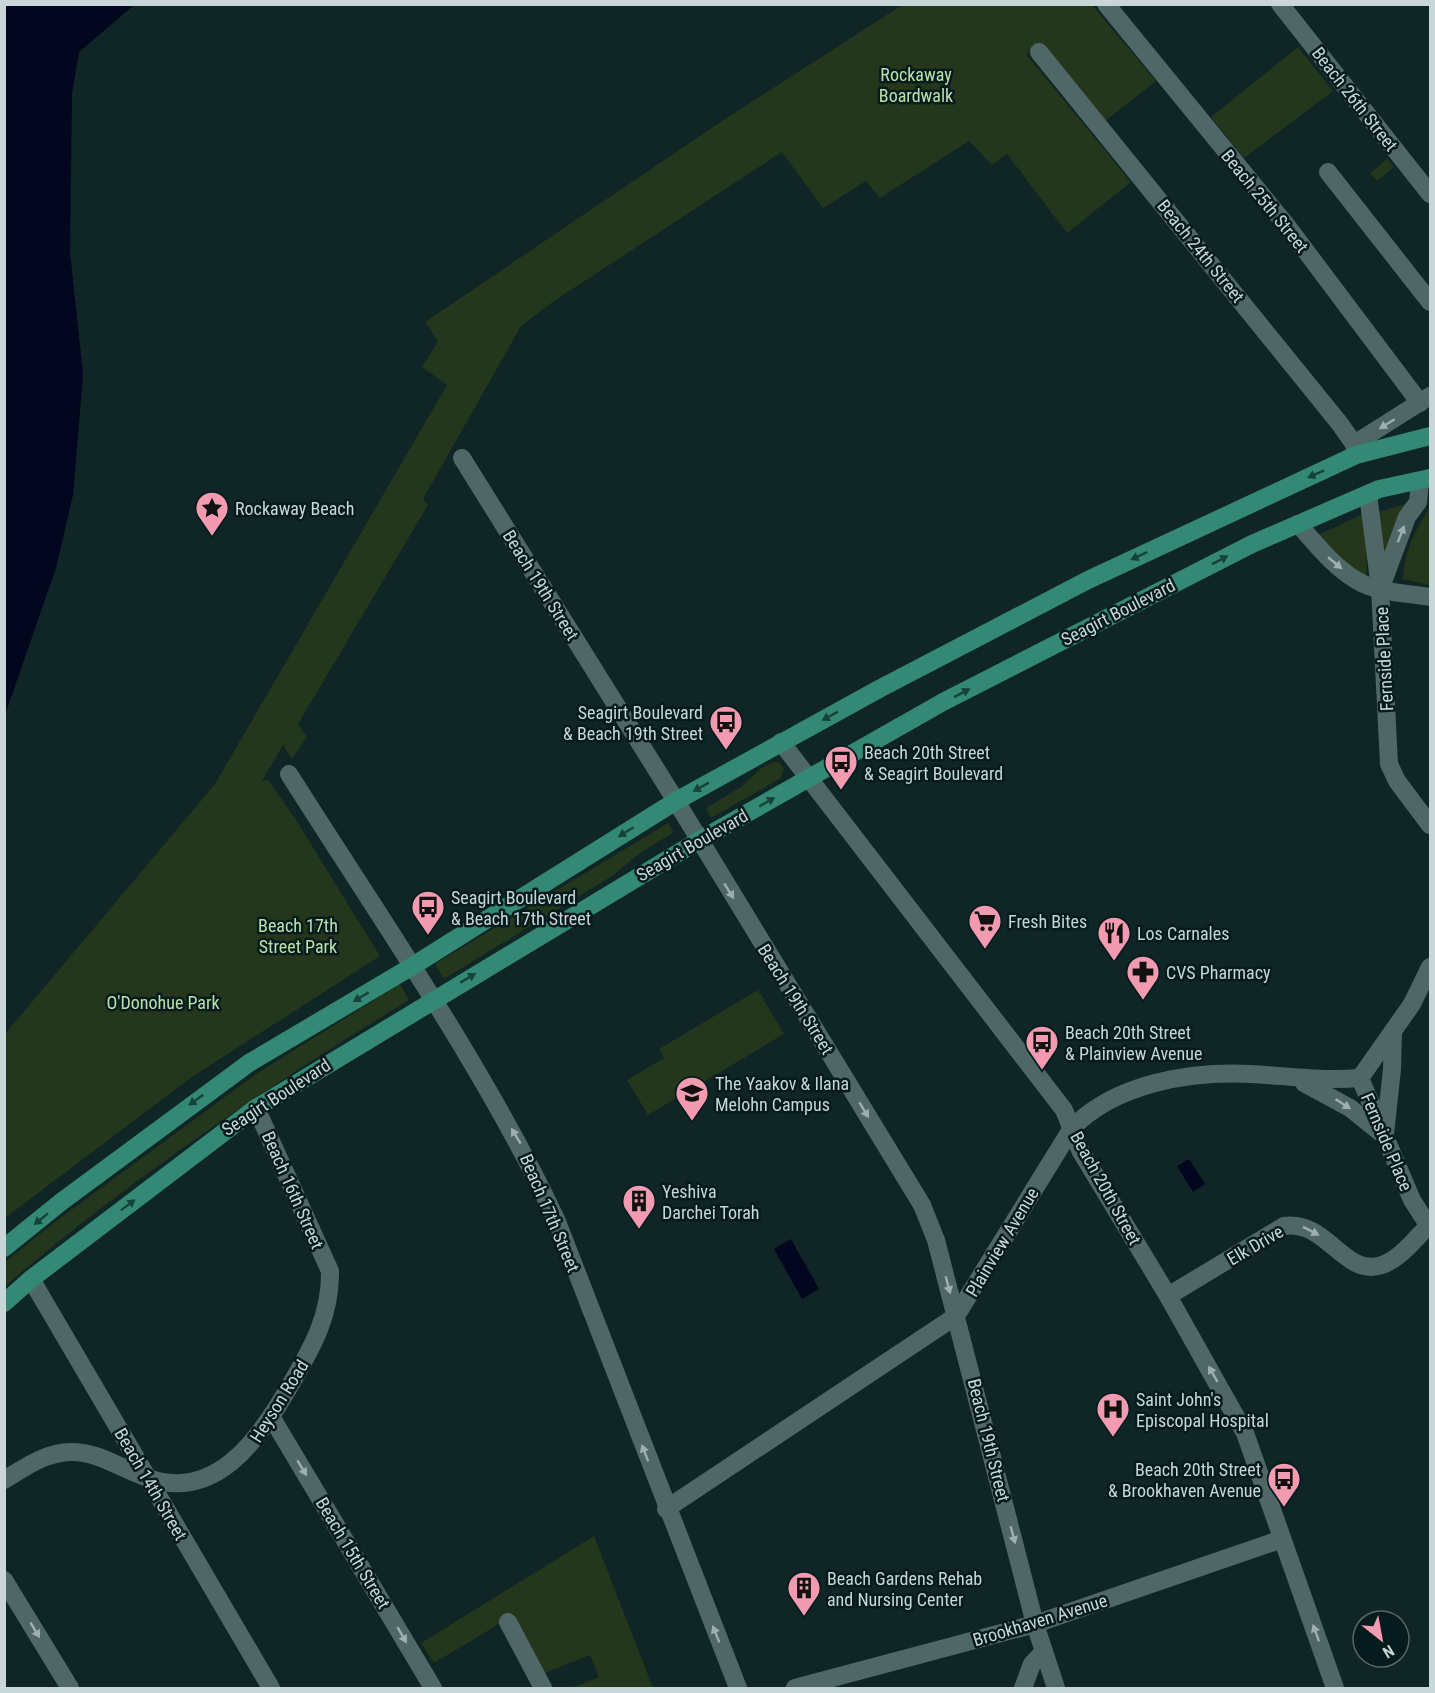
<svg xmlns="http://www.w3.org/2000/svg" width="1435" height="1693" viewBox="0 0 1435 1693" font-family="'Roboto Condensed',sans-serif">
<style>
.green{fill:#24371c}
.water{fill:#02061f}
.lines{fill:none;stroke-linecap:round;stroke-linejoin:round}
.minor{stroke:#506768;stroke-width:18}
.major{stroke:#338975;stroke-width:18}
.oneway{fill:#9fafb0}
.oneway2{fill:#16423c}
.labels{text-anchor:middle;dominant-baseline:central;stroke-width:5;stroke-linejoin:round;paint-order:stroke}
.park-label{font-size:18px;fill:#bae1aa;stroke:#061b1d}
.street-label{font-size:18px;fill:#c9d6d7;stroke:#061b1d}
.poi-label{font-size:18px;fill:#c9d6d7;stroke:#061b1d;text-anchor:start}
</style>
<rect width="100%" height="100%" fill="#0f2526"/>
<g class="green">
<polygon points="902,5 1092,5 1156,81 1105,121 1037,46 1026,54 1131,182 1067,233 1007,154 992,165 969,141 880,198 866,181 823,208 782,152 554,301 521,326 423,499 428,505 298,724 307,737 292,759 283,745 262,781 268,780 296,820 380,956 192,1077 5,1218 5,1034 215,784 447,385 422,367 438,341 425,322 722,121"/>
<polygon points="1298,47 1333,91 1244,158 1211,117"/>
<polygon points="1387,159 1394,167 1377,181 1370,173"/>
<polygon points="1408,503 1382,569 1379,512"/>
<path d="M1430 507V585L1403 579C1404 551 1415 530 1430 507Z"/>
<polygon points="1361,515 1364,518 1367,530 1366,582 1318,535"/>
<polygon points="774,762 779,762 784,768 781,778 711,818 706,808 741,787 760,769"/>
<polygon points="668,823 674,832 640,853 612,876 444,979 435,964"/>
<path d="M400 984 409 1000C268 1086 130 1179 5 1286V1262L55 1222 256 1074Z"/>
<polygon points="758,990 784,1034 648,1115 627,1080 664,1058 659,1049"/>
<polygon points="594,1536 653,1688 572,1688 599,1677 590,1655 540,1675 509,1618 434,1663 421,1643"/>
</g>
<g class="water">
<polygon points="5,4 134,5 79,52 72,93 70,252 83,374 73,495 56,568 5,715"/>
<polygon points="1189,1159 1205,1184 1193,1192 1177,1166"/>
<polygon points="791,1239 819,1289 802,1299 774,1249"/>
</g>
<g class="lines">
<g class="minor">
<polyline points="1106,4 1287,226 1420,403"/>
<polyline points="1280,4 1430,194"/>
<polyline points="1039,52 1340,424 1354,444 1356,455"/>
<polyline points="1328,172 1430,302"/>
<polyline points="1354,444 1430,396"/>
<polyline points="462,458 676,801 922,1205 936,1240 1035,1624 1056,1688"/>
<polyline points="1368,494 1380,588 1389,764 1397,781 1430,825"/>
<path d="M1298 524C1316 544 1334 567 1356 580 1377 593 1407 593 1430 597"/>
<polyline points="1381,587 1407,517 1418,502 1420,481"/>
<polyline points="781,742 1064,1110 1080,1150 1168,1296 1245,1433 1335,1688"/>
<path d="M289 774C381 920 482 1063 556 1219L738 1688"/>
<polyline points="1360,1078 1412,1200 1430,1228"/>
<polyline points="1360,1078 1412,1004 1430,967"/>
<polyline points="1304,1083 1350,1108 1381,1133"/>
<polyline points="1385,1134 1392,1069 1393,1032"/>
<polyline points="31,1279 271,1688"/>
<path d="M1168 1296 1284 1226C1328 1220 1344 1278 1382 1265 1400 1259 1415 1239 1428 1226"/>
<polyline points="272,1418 433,1688"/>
<path d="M4 1480C24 1468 46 1452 71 1452 100 1452 121 1469 148 1478 215 1502 259 1439 288 1389 310 1351 331 1317 330 1271L256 1108"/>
<path d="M666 1509 956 1316 1072 1128C1116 1083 1190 1071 1251 1074 1288 1076 1322 1081 1360 1078"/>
<polyline points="4,1580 70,1688"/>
<polyline points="508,1622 543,1688"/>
<polyline points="795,1688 1035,1624 1282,1539"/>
<polyline points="1023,1688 1032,1664 1044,1651"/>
</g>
<g class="major">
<polyline points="4,1248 61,1202 249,1063 411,967 676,801 879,689 1088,580 1356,455 1430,436"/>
<polyline points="4,1303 31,1279 256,1108 698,841 943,702 1252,544 1379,489 1430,478"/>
</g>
</g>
<defs><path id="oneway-solid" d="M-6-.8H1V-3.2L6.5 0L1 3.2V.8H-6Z" transform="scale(1.5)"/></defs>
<g class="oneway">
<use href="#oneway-solid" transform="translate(1387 424) rotate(148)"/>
<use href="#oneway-solid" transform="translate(1401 534) rotate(-69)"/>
<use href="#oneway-solid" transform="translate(1335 563) rotate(40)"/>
<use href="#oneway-solid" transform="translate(729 891) rotate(58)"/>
<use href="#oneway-solid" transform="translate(1343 1104) rotate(33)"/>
<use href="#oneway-solid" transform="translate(864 1110) rotate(59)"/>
<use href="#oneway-solid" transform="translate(516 1136) rotate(-121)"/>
<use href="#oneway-solid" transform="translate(1311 1231) rotate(27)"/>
<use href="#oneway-solid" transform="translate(948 1285) rotate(75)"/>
<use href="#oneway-solid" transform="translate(1213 1374) rotate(-120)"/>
<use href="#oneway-solid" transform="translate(645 1453) rotate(-111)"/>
<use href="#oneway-solid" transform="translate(302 1468) rotate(59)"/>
<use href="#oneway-solid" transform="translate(1013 1535) rotate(75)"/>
<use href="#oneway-solid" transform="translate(35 1630) rotate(59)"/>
<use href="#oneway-solid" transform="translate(1316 1633) rotate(-110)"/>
<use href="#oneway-solid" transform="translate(716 1634) rotate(-112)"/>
<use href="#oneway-solid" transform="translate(402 1635) rotate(60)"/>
</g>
<g class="oneway2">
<use href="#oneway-solid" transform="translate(1316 474) rotate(156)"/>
<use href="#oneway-solid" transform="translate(1139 556) rotate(155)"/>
<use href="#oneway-solid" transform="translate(1220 560) rotate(-27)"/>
<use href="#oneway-solid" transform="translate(962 693) rotate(-27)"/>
<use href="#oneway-solid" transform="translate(830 716) rotate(151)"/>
<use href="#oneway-solid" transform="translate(701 787) rotate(151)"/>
<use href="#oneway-solid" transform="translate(767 802) rotate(-30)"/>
<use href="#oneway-solid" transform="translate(626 832) rotate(148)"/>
<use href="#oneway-solid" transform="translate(468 978) rotate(-31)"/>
<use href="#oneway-solid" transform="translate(361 997) rotate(149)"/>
<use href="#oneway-solid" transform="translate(196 1100) rotate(144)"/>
<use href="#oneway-solid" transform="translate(128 1205) rotate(-37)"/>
<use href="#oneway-solid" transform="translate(41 1219) rotate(141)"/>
</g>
<defs>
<g id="sight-pin" transform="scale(1.725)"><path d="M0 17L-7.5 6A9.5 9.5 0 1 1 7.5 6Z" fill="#f29ab0" stroke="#061b1d"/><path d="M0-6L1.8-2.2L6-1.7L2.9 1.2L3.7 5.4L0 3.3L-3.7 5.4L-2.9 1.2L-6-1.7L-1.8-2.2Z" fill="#111"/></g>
<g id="bus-pin" transform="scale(1.725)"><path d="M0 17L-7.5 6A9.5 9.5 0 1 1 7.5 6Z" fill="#f29ab0" stroke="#061b1d"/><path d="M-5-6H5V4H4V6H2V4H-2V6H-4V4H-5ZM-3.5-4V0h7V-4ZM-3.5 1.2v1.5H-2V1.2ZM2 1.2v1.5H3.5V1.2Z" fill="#111"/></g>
<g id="supermarket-pin" transform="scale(1.725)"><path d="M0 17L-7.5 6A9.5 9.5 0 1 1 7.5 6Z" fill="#f29ab0" stroke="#061b1d"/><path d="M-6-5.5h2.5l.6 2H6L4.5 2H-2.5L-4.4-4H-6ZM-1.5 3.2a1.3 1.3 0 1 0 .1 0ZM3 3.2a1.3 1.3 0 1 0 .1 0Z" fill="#111"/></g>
<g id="restaurant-pin" transform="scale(1.725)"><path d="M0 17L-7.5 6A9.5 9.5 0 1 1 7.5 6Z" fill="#f29ab0" stroke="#061b1d"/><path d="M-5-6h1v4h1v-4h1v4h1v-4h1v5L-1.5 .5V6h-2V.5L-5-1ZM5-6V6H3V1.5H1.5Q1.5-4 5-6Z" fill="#111"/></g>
<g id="pharmacy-pin" transform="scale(1.725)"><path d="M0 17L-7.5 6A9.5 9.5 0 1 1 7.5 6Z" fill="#f29ab0" stroke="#061b1d"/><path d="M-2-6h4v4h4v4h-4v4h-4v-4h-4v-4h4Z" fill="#111"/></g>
<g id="school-pin" transform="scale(1.725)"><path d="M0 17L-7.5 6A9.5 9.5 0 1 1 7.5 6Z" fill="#f29ab0" stroke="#061b1d"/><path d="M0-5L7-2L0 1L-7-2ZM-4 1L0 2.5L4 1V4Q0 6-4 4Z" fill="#111"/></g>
<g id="building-pin" transform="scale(1.725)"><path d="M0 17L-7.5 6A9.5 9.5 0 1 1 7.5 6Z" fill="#f29ab0" stroke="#061b1d"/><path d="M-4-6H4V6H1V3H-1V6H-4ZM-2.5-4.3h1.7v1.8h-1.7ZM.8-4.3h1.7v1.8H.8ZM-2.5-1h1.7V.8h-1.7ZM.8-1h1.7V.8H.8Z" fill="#111"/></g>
<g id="hospital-pin" transform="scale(1.725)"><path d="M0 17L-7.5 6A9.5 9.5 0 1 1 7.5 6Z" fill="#f29ab0" stroke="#061b1d"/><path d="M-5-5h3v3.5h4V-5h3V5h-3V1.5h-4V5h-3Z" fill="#111"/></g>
</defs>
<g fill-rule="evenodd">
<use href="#sight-pin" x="212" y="508"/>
<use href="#bus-pin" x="726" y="722"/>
<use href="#bus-pin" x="841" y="762"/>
<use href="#bus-pin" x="428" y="907"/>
<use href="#supermarket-pin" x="985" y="921"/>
<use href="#restaurant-pin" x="1114" y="933"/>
<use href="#pharmacy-pin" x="1143" y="972"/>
<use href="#bus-pin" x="1042" y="1042"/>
<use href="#school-pin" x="692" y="1093"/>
<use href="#building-pin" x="639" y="1201"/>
<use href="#hospital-pin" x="1113" y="1409"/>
<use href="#bus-pin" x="1284" y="1479"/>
<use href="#building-pin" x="804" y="1588"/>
</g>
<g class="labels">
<g class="park-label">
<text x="916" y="74">Rockaway<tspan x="916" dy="21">Boardwalk</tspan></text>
<text x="298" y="925">Beach 17th<tspan x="298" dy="21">Street Park</tspan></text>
<text x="163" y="1002">O'Donohue Park</text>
</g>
<g class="street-label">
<text transform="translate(1355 99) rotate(52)">Beach 26th Street</text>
<text transform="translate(1265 201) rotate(51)">Beach 25th Street</text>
<text transform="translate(1201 251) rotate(51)">Beach 24th Street</text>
<text transform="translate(541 585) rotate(58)">Beach 19th Street</text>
<text transform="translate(1118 612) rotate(-27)">Seagirt Boulevard</text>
<text transform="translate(1384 659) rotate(-93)">Fernside Place</text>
<text transform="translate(692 845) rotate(-30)">Seagirt Boulevard</text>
<text transform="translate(796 999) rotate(58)">Beach 19th Street</text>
<text transform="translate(276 1097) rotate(-33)">Seagirt Boulevard</text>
<text transform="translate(1387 1142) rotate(67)">Fernside Place</text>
<text transform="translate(1106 1188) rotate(61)">Beach 20th Street</text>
<text transform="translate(293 1190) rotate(66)">Beach 16th Street</text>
<text transform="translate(550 1213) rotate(67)">Beach 17th Street</text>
<text transform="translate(1002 1242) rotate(-59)">Plainview Avenue</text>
<text transform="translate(1255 1245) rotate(-30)">Elk Drive</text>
<text transform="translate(279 1401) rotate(-58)">Heyson Road</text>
<text transform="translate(989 1440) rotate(76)">Beach 19th Street</text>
<text transform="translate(151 1484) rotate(60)">Beach 14th Street</text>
<text transform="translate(353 1553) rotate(59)">Beach 15th Street</text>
<text transform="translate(1040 1620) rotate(-17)">Brookhaven Avenue</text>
</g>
<g class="poi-label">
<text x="235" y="508">Rockaway Beach</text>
<text x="703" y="712" text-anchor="end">Seagirt Boulevard<tspan x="703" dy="21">&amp; Beach 19th Street</tspan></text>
<text x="864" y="752">Beach 20th Street<tspan x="864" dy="21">&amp; Seagirt Boulevard</tspan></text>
<text x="451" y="897">Seagirt Boulevard<tspan x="451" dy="21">&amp; Beach 17th Street</tspan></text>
<text x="1008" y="921">Fresh Bites</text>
<text x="1137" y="933">Los Carnales</text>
<text x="1166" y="972">CVS Pharmacy</text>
<text x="1065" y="1032">Beach 20th Street<tspan x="1065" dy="21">&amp; Plainview Avenue</tspan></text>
<text x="715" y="1083">The Yaakov &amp; Ilana<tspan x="715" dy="21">Melohn Campus</tspan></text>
<text x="662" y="1191">Yeshiva<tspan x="662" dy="21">Darchei Torah</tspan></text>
<text x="1136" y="1399">Saint John's<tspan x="1136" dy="21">Episcopal Hospital</tspan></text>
<text x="1261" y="1469" text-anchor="end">Beach 20th Street<tspan x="1261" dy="21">&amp; Brookhaven Avenue</tspan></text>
<text x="827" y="1578">Beach Gardens Rehab<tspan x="827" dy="21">and Nursing Center</tspan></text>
</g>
</g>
<rect width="1435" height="1693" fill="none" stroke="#c9d6d7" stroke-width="12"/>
<g transform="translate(1381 1639) rotate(149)"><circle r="28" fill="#061b1d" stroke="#546667" stroke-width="1.5"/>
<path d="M0-4.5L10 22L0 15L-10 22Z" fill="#f29ab0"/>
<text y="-9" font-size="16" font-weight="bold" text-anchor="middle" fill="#c9d6d7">N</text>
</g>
</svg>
